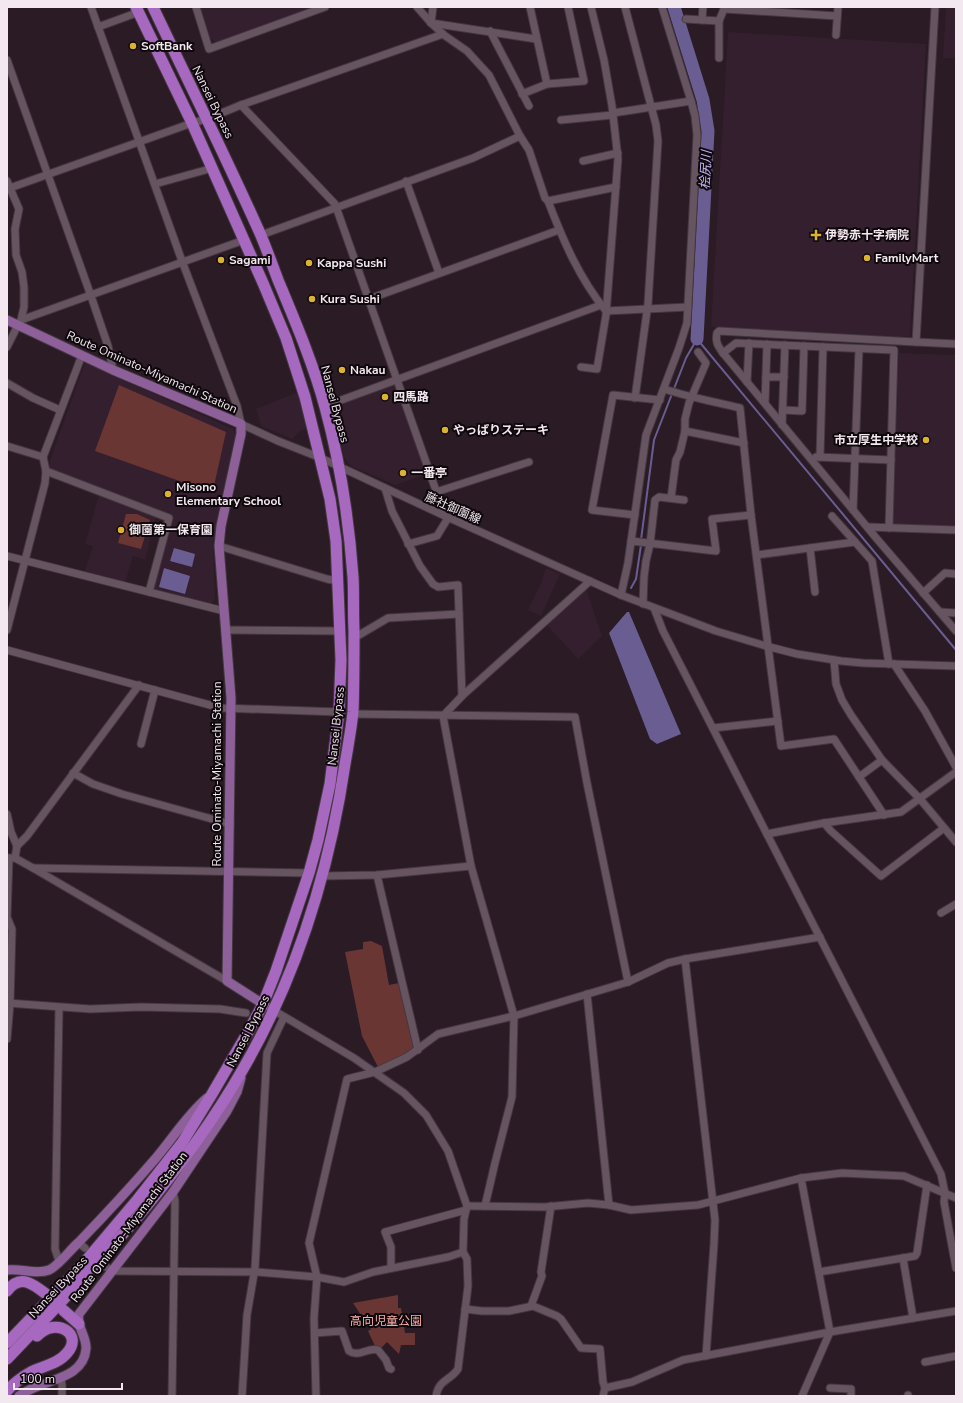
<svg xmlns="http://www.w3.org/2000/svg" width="963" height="1403" viewBox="0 0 963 1403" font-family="'Nunito Sans','Noto Sans JP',sans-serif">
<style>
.built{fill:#341f2e}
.green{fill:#6a3634}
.water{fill:#695d91}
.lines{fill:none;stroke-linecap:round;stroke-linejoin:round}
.stream{stroke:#695d91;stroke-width:2}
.river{stroke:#695d91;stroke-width:13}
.minor-casing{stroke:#443740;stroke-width:9}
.major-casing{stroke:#443740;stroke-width:11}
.highway-casing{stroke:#443740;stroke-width:13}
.minor{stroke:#675461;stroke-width:7}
.major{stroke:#8d6099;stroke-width:9}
.highway{stroke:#a768bf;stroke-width:11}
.poi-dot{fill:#dcb233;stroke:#0e080c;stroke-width:1.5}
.labels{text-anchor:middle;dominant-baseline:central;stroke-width:4;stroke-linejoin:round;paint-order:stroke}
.poi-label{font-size:12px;font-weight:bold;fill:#f3e8ef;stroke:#0e080c;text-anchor:start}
.street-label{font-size:12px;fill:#f3e8ef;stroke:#0e080c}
.park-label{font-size:12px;fill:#f7aca7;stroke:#0e080c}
.water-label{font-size:13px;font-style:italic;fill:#c2b5f5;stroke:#0e080c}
</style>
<rect width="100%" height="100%" fill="#2a1b25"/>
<g class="built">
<polygon points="199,7 317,7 218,44 210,38"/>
<polygon points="946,7 956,7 956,58 943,58"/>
<polygon points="728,32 926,44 910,337 711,327"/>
<polygon points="899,353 956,355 956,527 893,525"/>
<polygon points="85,363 233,429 236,435 213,545 215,599 210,604 155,590 154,587 174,517 50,471 50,460"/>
<polygon points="395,382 427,474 395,485 351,466 344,457 334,406"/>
<polygon points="298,392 308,428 299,432 292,439 261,426 256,409"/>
<polygon points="99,495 141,510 156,517 145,560 133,556 125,583 84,573 93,546 85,544"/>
<polygon points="546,568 560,574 541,616 528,610 542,581"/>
<polygon points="585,585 602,636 578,659 544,622"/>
</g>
<g class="green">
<polygon points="119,385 226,432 214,486 205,490 95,451"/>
<polygon points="126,514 137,514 150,520 141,549 118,543"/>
<polygon points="371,941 382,946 389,985 399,983 415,1047 412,1051 378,1067 362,1036 345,952 363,949 363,942"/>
<polygon points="398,1295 398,1308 401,1308 405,1333 415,1333 415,1345 401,1345 399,1354 387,1342 380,1349 375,1346 368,1331 371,1329 363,1315 361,1315 353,1303"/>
</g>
<g class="water">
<polygon points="174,548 195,554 192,567 170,561"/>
<polygon points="164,568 190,576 185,594 159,587"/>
<polygon points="627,612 629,612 681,734 657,744 650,739 609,633"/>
</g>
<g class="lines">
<g class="stream">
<polyline points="641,540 654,440 686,358 697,339 956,650"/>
<polyline points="631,588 636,579 641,545"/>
</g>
<polyline class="river" points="674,7 703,100 708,131 697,339"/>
<g class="minor-casing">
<g id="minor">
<polyline points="91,7 182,261 237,406 241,424 278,441 321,458 445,516 621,595 716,631 766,646 797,654 841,661 863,663 956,666"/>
<polyline points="196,7 209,49 325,7"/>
<path d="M417 7 431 23 444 35 467 51 489 75 520 136 529 150 545 198 548 201C563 240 579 278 606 311L688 307"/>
<polyline points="530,7 547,84 584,81 568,7"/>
<polyline points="625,7 656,125 658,141 648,304 635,398"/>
<polyline points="724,7 724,9 837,16"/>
<polyline points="935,7 916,342 956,344"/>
<polyline points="686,19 719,21 724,9"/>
<polyline points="702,20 703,7"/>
<polyline points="431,23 536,39"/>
<polyline points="431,23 433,7"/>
<polyline points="98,27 139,12"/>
<polyline points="490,31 529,106"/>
<polyline points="836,35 838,7"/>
<polyline points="719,58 719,21"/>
<polyline points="7,60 91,296 108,346 113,370"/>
<polyline points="522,94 547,84"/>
<polyline points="241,105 335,204 445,516"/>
<polyline points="613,113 691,101"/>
<polyline points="561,120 613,115"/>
<polyline points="583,161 618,153"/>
<polyline points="7,181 19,209 15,229 16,255 22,272 24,287 24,307 21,320"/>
<polyline points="406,181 439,273"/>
<polyline points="155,184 213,168"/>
<polyline points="7,189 192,123 207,119 241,105 443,34"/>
<polyline points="548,201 616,187"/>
<polyline points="261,235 473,158 520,136"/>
<polyline points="369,299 559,230"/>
<path d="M916 342 719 331 717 333C715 342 718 346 723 353L877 539 956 631"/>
<polyline points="7,347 18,325 21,320 244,240"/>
<polyline points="723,353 736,343 894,350 889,528"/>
<polyline points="581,367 597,369 606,315 618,159 612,106 604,60 591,7"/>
<polyline points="766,377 784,377"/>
<polyline points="747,382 749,343"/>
<polyline points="7,383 33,398 60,410"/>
<path d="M664 389C689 397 715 402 740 408L751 515 781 746 834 739 859 777 882 760"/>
<polyline points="765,403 767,344"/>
<polyline points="325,406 601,305"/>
<polyline points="783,410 802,411 804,346"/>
<polyline points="782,425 785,345"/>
<polyline points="685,431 744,443"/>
<polyline points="7,446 43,457"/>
<polyline points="816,457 891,460"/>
<polyline points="820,457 823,347"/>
<polyline points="46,471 169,518 149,592"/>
<polyline points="385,488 392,511 420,566 433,584 438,587 458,585 462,696"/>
<polyline points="436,492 529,462"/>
<polyline points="671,498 676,460 680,452 685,431 685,419 689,403 706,363 698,352"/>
<polyline points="853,510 859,349"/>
<polyline points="635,515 592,510 613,395 660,400"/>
<polyline points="832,516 872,561 889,664"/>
<polyline points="868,527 956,530"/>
<polyline points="631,541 716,551 712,519 751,515"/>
<polyline points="408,544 437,536 448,518"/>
<polyline points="219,546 327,579 338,581"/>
<polyline points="810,548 815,592"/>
<polyline points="757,555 855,542"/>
<polyline points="7,556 224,611"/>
<polyline points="923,593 945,573 956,574"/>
<polyline points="621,595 628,563 646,435 679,348 687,323 697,135 695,116 691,101 662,7"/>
<polyline points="643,604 644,577 646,561 650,544 655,500 659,497 684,500"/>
<polyline points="654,608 663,631 941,1174 945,1193 944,1202 956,1268"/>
<polyline points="940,612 956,613"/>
<polyline points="7,630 45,483 46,471 43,457 82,355"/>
<polyline points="226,630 340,631"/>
<polyline points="354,638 388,618 459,614"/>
<polyline points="7,650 221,708 339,712"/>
<polyline points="834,660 836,684 842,700 851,715 882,760 920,799 956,842"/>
<polyline points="894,664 925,711 956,767"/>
<polyline points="353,714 575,717 587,783 628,982"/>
<polyline points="443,716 471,866 514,1016 512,1097 495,1163 485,1206"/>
<polyline points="443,716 462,696 590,581"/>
<polyline points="713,728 778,721"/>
<polyline points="141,744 155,690"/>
<polyline points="73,773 93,784 122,794 230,824"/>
<polyline points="859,777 884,815"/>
<polyline points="7,814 11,832 17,846 15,858"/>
<polyline points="824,823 831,831 881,876 944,828"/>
<polyline points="767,834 824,823 901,812 956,772"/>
<polyline points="17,846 27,836 139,685"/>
<polyline points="7,858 15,858 33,868 227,981"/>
<polyline points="33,868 309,873"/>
<polyline points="377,875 418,1050"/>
<polyline points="323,876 377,875 471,866"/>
<polyline points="941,913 956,904"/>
<polyline points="685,959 715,1220 714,1244 706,1356"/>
<polyline points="587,994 609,1205"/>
<polyline points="7,1003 90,1009 141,1007 220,1009 246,1013"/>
<path d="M263 1004 354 1058 404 1093 426 1115 448 1151 467 1206 464 1219 463 1252 467 1259 468 1286 458 1369C450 1381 439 1379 436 1396"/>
<polyline points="7,1039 10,1004 12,929 7,917 9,858"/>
<polyline points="801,1178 830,1332 802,1396"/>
<polyline points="467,1206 545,1207 588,1203 609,1205 631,1210 698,1205 801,1178 842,1173 904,1176 956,1198"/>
<polyline points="78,1242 85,1248"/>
<polyline points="903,1258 915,1256 917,1253 927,1185"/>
<polyline points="59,1261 55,1249 59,1008"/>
<polyline points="105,1266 112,1271 257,1272 317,1277 344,1282 373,1272 448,1257 463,1252"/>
<polyline points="391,1268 391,1247 385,1232 466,1210"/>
<polyline points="819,1272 903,1258 913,1318"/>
<polyline points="531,1306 542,1276 541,1272 551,1206"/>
<polyline points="465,1309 482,1311 509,1311 533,1306 557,1316 561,1319 581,1348 600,1349 603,1382 605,1388"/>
<path d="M315 1333 342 1331 349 1351C359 1358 367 1347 378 1350L386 1360 389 1368 391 1369"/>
<polyline points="925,1362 956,1356"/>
<polyline points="61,1378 62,1385 62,1396"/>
<polyline points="830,1388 851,1389 851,1396"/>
<polyline points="908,1395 908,1396"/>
<polyline points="172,1396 175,1201 173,1192"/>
<polyline points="242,1396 247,1315 255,1268 267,1053 284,1017"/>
<polyline points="316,1396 314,1318 317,1277 309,1243 347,1079 375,1072 407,1057 438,1034 514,1016 628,982 668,963 685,959 820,937"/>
<polyline points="603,1396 605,1388 632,1382 683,1360 830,1332 956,1311"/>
</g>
</g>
<g class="major-casing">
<g id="major">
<polyline points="7,320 113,370 241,424 241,434 221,526 219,546 231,698 227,981 263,1004"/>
<path d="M7 1270C21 1268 36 1275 49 1270 58 1266 70 1250 78 1243 105 1215 131 1187 156 1158 173 1138 187 1115 207 1098"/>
<path d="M19 1396C26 1391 33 1388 41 1385 59 1378 84 1373 86 1349 87 1336 76 1327 79 1314L173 1192 227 1111 237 1092 241 1078"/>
</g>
</g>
<g class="highway-casing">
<g id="highway">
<path d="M7 1291C20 1274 32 1283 46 1294"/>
<polyline points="63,1310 79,1324"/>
<polyline points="7,1343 84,1263 138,1199 182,1143 212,1094 248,1032 263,1004 276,971 309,873 318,840 330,784 339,712 341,660 336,541 330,499 305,397 286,338 263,283 192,123 136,7"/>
<path d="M7 1359C93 1269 181 1178 243 1069 298 974 329 872 345 764 348 747 351 730 353 712 354 685 354 657 354 630 353 612 354 594 353 577 349 520 340 462 325 407 313 363 295 321 278 280 272 264 266 247 259 231 225 155 188 81 153 7"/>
<path d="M7 1391C14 1383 22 1377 31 1372 43 1366 58 1364 67 1353 84 1334 56 1316 37 1336"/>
</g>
</g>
<use href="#minor" class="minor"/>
<use href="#major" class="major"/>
<use href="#highway" class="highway"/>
</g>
<g class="poi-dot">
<circle cx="133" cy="46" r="4"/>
<path d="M814 229h4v4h4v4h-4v4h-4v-4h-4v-4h4z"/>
<circle cx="867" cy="258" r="4"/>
<circle cx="221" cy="260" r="4"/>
<circle cx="309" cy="263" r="4"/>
<circle cx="312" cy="299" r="4"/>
<circle cx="342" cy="370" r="4"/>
<circle cx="385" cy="397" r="4"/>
<circle cx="445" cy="430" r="4"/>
<circle cx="926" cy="440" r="4"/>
<circle cx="403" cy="473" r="4"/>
<circle cx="168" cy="494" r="4"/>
<circle cx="121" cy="530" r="4"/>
</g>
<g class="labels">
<g class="poi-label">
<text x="141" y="46">SoftBank</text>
<text x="825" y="235">伊勢赤十字病院</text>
<text x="875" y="258">FamilyMart</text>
<text x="229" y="260">Sagami</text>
<text x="317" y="263">Kappa Sushi</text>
<text x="320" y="299">Kura Sushi</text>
<text x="350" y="370">Nakau</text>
<text x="393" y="397">四馬路</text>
<text x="453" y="430">やっぱりステーキ</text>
<text x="918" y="440" text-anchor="end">市立厚生中学校</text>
<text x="411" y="473">一番亭</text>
<text x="176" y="487">Misono<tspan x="176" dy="14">Elementary School</tspan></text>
<text x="129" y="530">御薗第一保育園</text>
</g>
<g class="street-label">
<text transform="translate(213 102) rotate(64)">Nansei Bypass</text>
<text transform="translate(152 372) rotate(24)">Route Ominato-Miyamachi Station</text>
<text transform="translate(335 404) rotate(75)">Nansei Bypass</text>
<text transform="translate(453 508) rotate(24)">藤社御薗線</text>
<text transform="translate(336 726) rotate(-84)">Nansei Bypass</text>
<text transform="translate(217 774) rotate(-90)">Route Ominato-Miyamachi Station</text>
<text transform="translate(248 1031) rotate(-63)">Nansei Bypass</text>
<text transform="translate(129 1227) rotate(-53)">Route Ominato-Miyamachi Station</text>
<text transform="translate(58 1287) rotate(-47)">Nansei Bypass</text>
</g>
<g class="park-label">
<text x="386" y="1321">高向児童公園</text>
</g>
<g class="water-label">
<text transform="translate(706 170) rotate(-87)">桧尻川</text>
</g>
</g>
<rect width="963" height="1403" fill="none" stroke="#f3e8ef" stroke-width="16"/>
<path d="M14 1383v6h108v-6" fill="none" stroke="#f3e8ef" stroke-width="2"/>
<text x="20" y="1383" font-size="12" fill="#f3e8ef" stroke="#0e080c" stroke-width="3" paint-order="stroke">100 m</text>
</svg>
